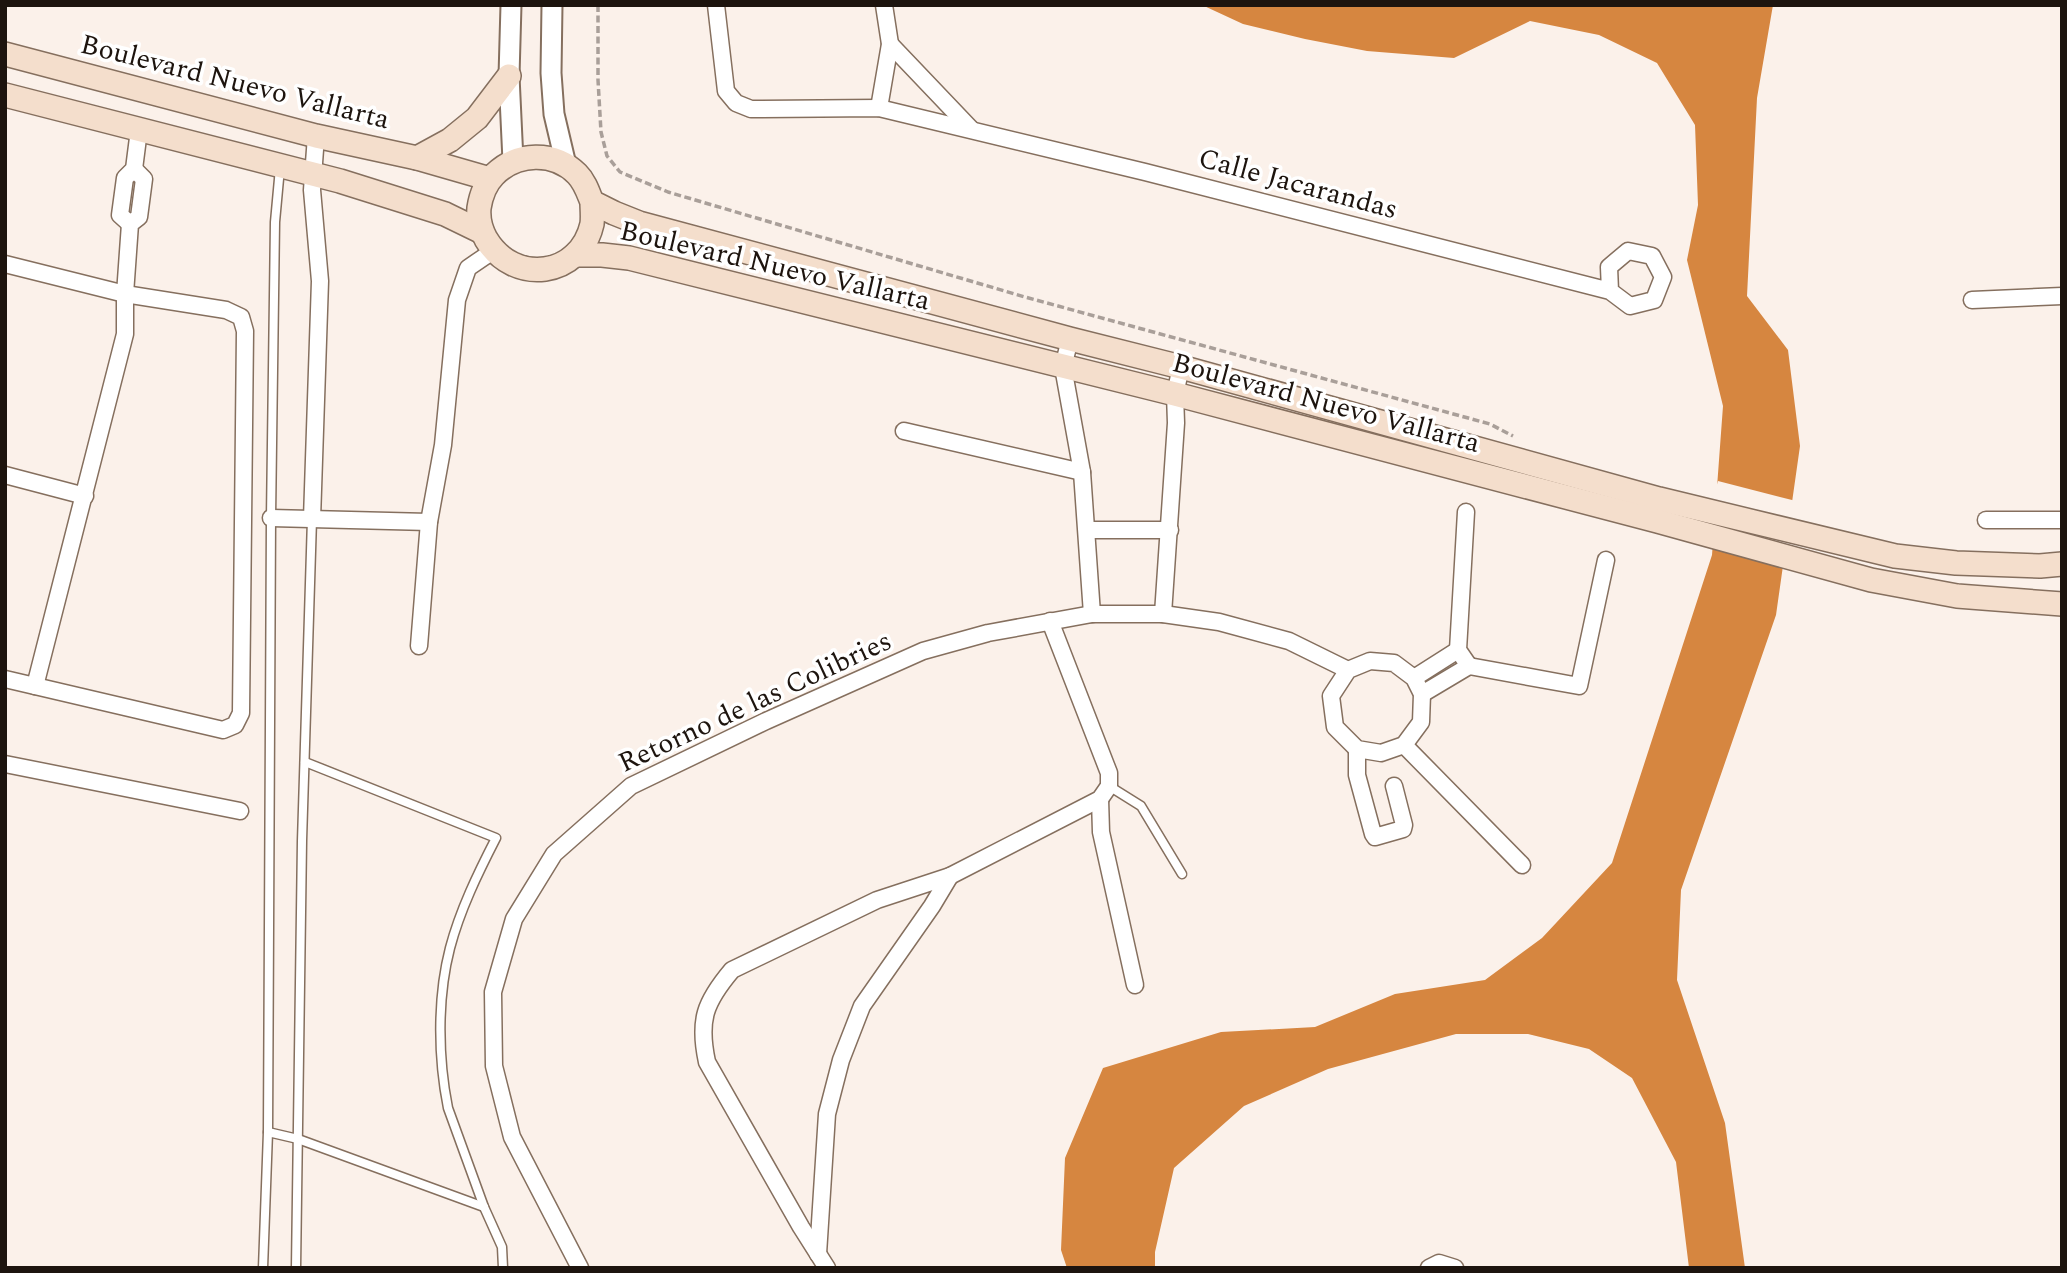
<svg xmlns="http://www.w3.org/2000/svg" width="2067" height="1273" viewBox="0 0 2067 1273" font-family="Spectral,serif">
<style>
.water{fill:#d68640}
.pier{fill:#fbf1ea}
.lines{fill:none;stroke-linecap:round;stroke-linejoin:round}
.service-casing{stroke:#856f5e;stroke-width:11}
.minor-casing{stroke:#856f5e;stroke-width:19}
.tertiary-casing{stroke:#856f5e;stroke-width:23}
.secondary-casing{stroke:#856f5e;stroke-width:26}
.path{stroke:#a99f99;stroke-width:3.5;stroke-dasharray:7 3.5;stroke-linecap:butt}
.service{stroke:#fff;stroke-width:8}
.minor{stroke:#fff;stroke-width:16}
.tertiary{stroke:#fff;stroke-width:19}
.secondary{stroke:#f4decc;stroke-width:23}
.labels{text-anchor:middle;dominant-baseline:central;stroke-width:7;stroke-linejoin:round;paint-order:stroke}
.street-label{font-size:28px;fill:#1d140e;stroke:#fff}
</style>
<rect width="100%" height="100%" fill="#fbf1ea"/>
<polygon class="water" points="1202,5 1773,5 1757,98 1747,296 1788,350 1800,446 1776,615 1681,890 1677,980 1725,1123 1745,1268 1689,1268 1676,1162 1632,1078 1589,1049 1528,1034 1456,1034 1328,1069 1244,1106 1174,1168 1155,1252 1155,1268 1067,1268 1061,1250 1065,1158 1103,1068 1221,1032 1315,1027 1395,994 1485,980 1542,938 1612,863 1712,555 1723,406 1687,260 1698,205 1695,125 1657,63 1599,35 1530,21 1454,58 1367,51 1305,39 1243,24"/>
<polygon class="pier" points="1718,481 1796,501 1789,547 1710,526 1712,501"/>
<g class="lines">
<g class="service-casing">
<g id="service">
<path d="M305 762 496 838C478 873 460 910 450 948 437 998 438 1058 448 1108L484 1207 502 1247 503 1268"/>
<polyline points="1109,786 1141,806 1182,874"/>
<polyline points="268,1132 298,1139 484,1207"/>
<polyline points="263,1268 268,1132 271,518 275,222 280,168"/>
<polyline points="296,1268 302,841 312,519"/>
</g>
</g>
<g class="minor-casing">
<g id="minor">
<polyline points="716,5 726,91 736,103 751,109 879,108 1145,172 1610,291 1630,306 1654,300 1663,277 1652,256 1628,251 1609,267 1610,291"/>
<polyline points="890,44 971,129"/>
<polyline points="879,108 890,44 884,5"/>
<polyline points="130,224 120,215 125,178 134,169 139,130"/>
<polyline points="5,264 125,294 226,310 241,317 245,331 241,713 235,725 223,730 5,679"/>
<polyline points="1972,300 2062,296"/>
<polyline points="1070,339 1063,367 1082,472 1092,614"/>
<polyline points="904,431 1082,472"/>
<polyline points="5,475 85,496"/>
<polyline points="1466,512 1458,650 1469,666"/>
<polyline points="271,518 429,522"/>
<polyline points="312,519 320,281 312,190 316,136"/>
<polyline points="1986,520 2062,520"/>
<polyline points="1087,530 1170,530"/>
<polyline points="1163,614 1176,423 1175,394 1181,367"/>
<polyline points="419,646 429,522 443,445 457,300 468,268 493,251"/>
<polyline points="1414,678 1458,650"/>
<polyline points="35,686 125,334 125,294 130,224 139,217 144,179 134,169"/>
<polyline points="1422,694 1469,666 1579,686 1606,560"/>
<polyline points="1404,745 1522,865"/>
<polyline points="1357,749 1357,775 1373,834 1375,837 1403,829 1404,825 1394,786"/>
<polyline points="5,764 240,811"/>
<polyline points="1100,799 1101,832 1135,985"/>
<polyline points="818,1254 827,1114 841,1060 862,1006 932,906 950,876"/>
<polyline points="580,1268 512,1137 494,1066 493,992 514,919 554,854 631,786 766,721 923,651 988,633 1092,614 1163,614 1219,622 1289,641 1348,670 1370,661 1394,663 1414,678 1422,694 1421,722 1404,745 1381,753 1357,749 1335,727 1331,696 1348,670"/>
<path d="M827 1268 801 1227 707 1062C698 1020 705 1002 732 970L877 900 950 876 1100 799 1109 786V773L1050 621"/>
<polyline points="1429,1268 1439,1263 1455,1268"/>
</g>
</g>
<g class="tertiary-casing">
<g id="tertiary">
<polyline points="511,5 509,76 513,161"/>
<polyline points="552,5 551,73 554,114 566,165"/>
</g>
</g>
<g class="secondary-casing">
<g id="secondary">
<polyline points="5,54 316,136 417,158 490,179"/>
<polyline points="5,95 340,181 445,214 482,232"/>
<polyline points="417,158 450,140 477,118 509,76"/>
<path d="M592 202C592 209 593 217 592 224 580 277 514 286 486 239 481 230 478 219 479 208 481 195 485 184 494 175 517 152 554 151 577 174 585 182 588 192 592 202L614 213 639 223 1070 339 1181 367 1659 499 1895 556 1956 563 2040 566 2062 564"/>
<polyline points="575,255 602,255 629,258 1175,394 1657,521 1871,580 1957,596 2062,604"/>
</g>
</g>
<polyline class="path" points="598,5 598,80 601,132 607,156 620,172 668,192 1025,297 1490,424 1513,436"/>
<use href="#service" class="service"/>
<use href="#minor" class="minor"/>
<use href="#tertiary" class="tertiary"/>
<use href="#secondary" class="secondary"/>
</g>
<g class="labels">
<g class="street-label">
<text transform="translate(235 82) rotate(14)">Boulevard Nuevo Vallarta</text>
<text transform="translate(1298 184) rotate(15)">Calle Jacarandas</text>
<text transform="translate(775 266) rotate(13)">Boulevard Nuevo Vallarta</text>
<text transform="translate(1326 403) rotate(15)">Boulevard Nuevo Vallarta</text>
<text transform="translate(755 702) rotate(-25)">Retorno de las Colibries</text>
</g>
</g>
<rect width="2067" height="1273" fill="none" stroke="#1d140e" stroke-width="14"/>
</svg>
